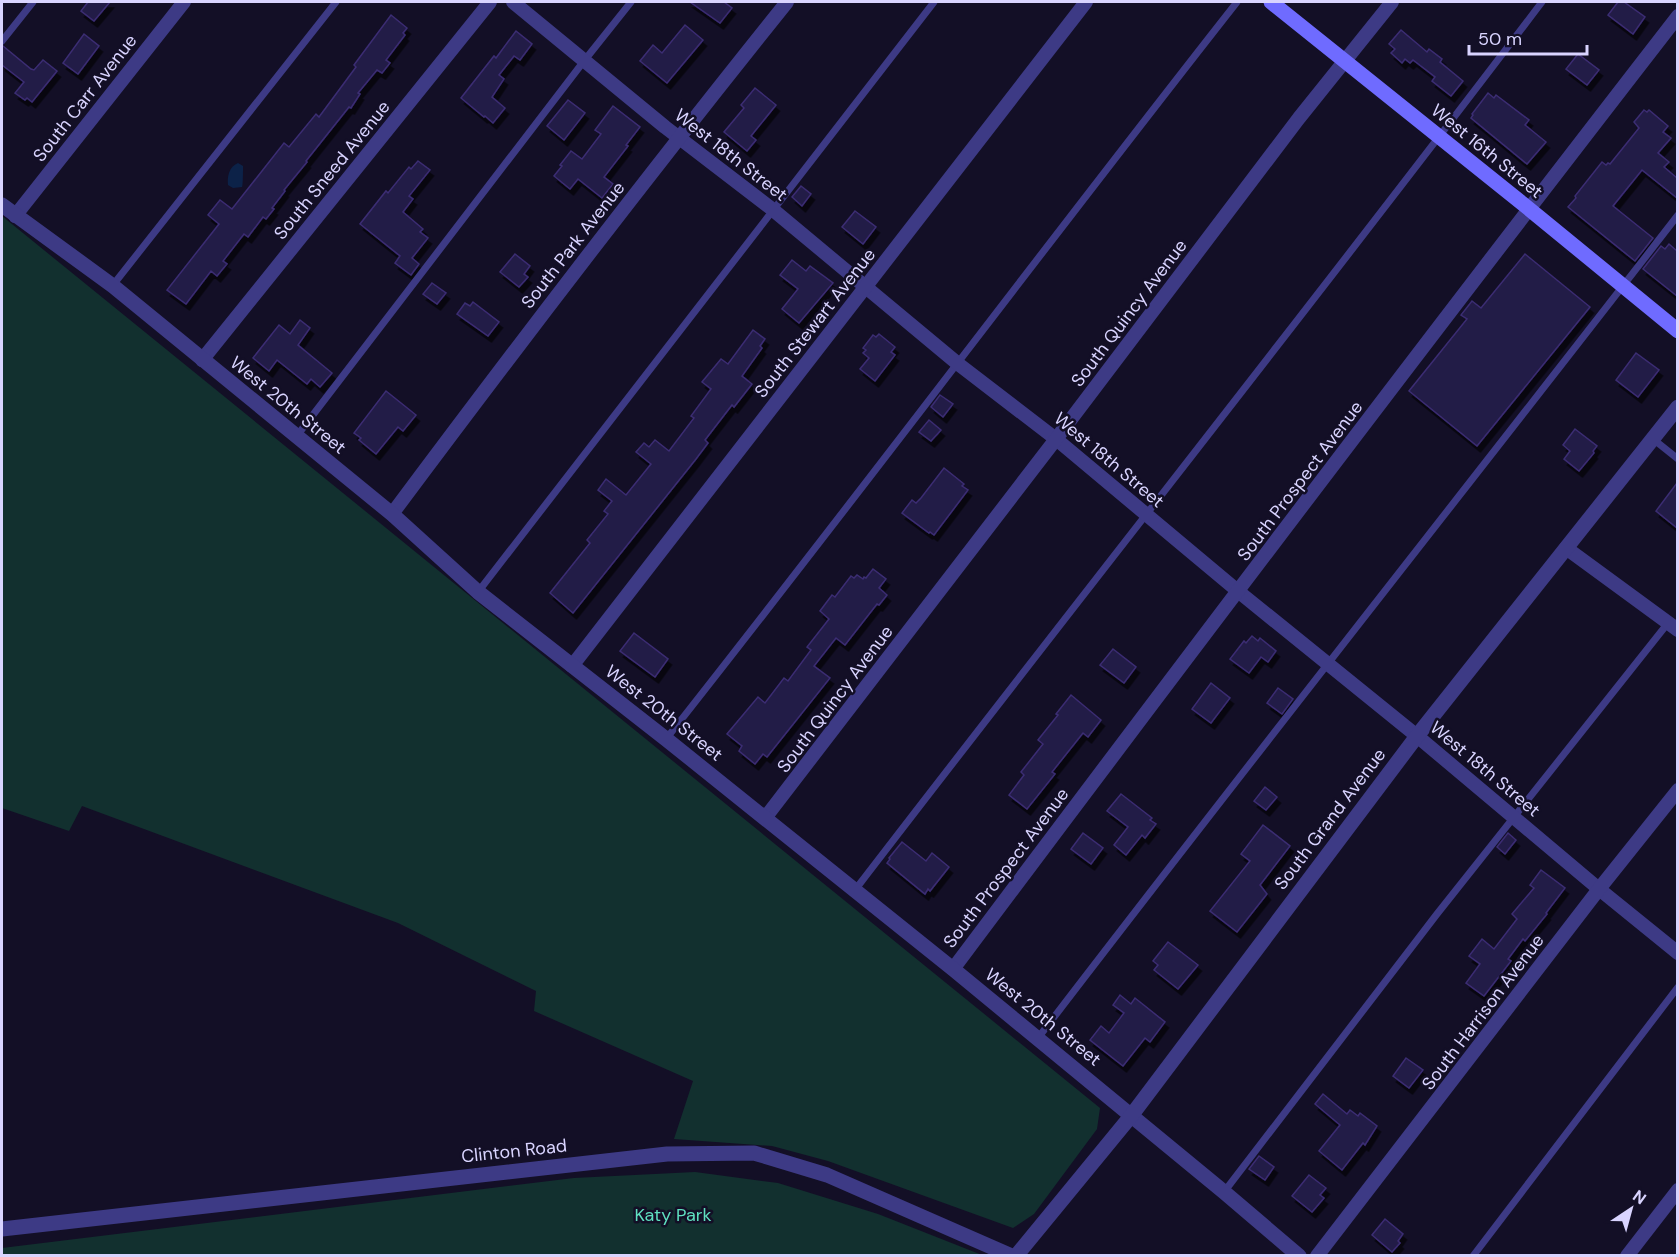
<svg xmlns="http://www.w3.org/2000/svg" width="1679" height="1257" viewBox="0 0 1679 1257" font-family="'DM Sans',sans-serif">
<style>
.green{fill:#12302f}
.water{fill:#0c2248}
.building{fill:#241b47;stroke:#3b2d73;stroke-width:1.5;filter:url(#shadow)}
.lines{fill:none;stroke-linecap:round;stroke-linejoin:round}
.service{stroke:#3d3a85;stroke-width:7}
.minor{stroke:#3d3a85;stroke-width:14}
.tertiary{stroke:#3d3a85;stroke-width:15}
.secondary{stroke:#6f6bff;stroke-width:15}
.labels{text-anchor:middle;dominant-baseline:central;stroke-width:5;stroke-linejoin:round;paint-order:stroke}
.street-label{font-size:18px;fill:#d9d4ff;stroke:#130f26}
.park-label{font-size:18px;fill:#5fe0c0;stroke:#130f26}
</style>
<defs>
<filter id="shadow"><feDropShadow dx="3.5" dy="6" stdDeviation="0" flood-color="#0009"/></filter>
</defs>
<rect width="100%" height="100%" fill="#130f26"/>
<g class="green">
<polygon points="2,216 1100,1108 1097,1129 1034,1214 1013,1228 828,1161 772,1146 674,1139 693,1081 534,1011 536,991 398,923 82,806 69,831 2,808"/>
<polygon points="695,1172 778,1183 878,1214 982,1255 2,1255 2,1248 574,1178"/>
</g>
<path class="water" d="M238 163 243 166C243 169 243 185 242 187L233 188 228 185C227 176 229 167 238 163Z"/>
<g class="building">
<polygon points="88,2 110,2 94,21 81,11"/>
<polygon points="690,2 724,2 732,8 720,23"/>
<polygon points="1618,2 1624,2 1645,17 1633,34 1608,15"/>
<polygon points="391,15 407,28 403,33 405,35 386,60 390,63 382,73 377,70 358,93 360,94 351,108 349,107 306,161 307,162 284,190 285,191 272,208 274,209 266,219 263,217 248,237 244,234 223,261 227,264 217,276 211,271 186,304 167,290 219,224 208,215 220,200 232,209 284,143 289,147 316,114 319,117 356,67 354,65"/>
<polygon points="685,25 703,40 667,83 640,61 653,45 662,53"/>
<polygon points="1401,30 1427,52 1429,49 1442,59 1440,62 1463,81 1451,96 1432,81 1435,77 1413,60 1410,63 1405,59 1402,63 1391,53 1395,49 1389,44"/>
<polygon points="516,31 532,44 520,60 514,56 499,75 504,79 492,97 505,108 493,123 485,116 484,117 461,98 494,56 496,58"/>
<polygon points="84,34 99,46 78,74 63,63"/>
<polygon points="3,46 31,69 34,70 43,60 57,71 32,102 27,98 25,100 15,93 24,82 2,65 2,47"/>
<polygon points="1578,54 1599,70 1587,85 1566,69"/>
<polygon points="755,88 776,105 751,136 756,140 747,151 724,132 744,108 741,105"/>
<polygon points="1488,93 1494,98 1496,95 1529,120 1525,125 1546,142 1527,164 1471,118 1473,115 1472,114"/>
<polygon points="568,100 585,113 564,140 547,126"/>
<polygon points="613,106 640,127 626,145 628,146 604,177 613,184 602,198 578,179 570,189 554,176 562,166 560,165 571,151 582,159 601,134 595,130"/>
<polygon points="1644,110 1647,112 1649,110 1668,126 1663,132 1671,138 1658,153 1669,162 1664,167 1677,178 1677,198 1642,170 1613,206 1653,238 1635,261 1568,207 1576,198 1575,196 1602,162 1606,165 1608,163 1610,164 1639,128 1634,122"/>
<polygon points="418,161 430,170 409,196 413,199 403,212 423,229 420,232 428,238 412,258 419,264 411,275 395,263 400,256 360,224 386,191 388,193 409,167 411,169"/>
<polygon points="801,186 811,194 802,206 792,197"/>
<polygon points="855,211 876,227 863,244 842,227"/>
<polygon points="1669,244 1677,251 1677,296 1643,269 1661,246 1665,249"/>
<polygon points="515,254 530,266 524,274 528,277 519,287 500,272"/>
<polygon points="1525,254 1590,307 1477,446 1409,391 1467,319 1461,315 1472,301 1481,308"/>
<polygon points="792,260 806,271 810,266 833,283 799,323 782,309 798,289 780,275"/>
<polygon points="432,283 446,293 437,304 423,294"/>
<polygon points="473,302 499,322 488,336 457,314 465,303 470,306"/>
<polygon points="300,320 310,328 298,345 332,373 320,387 311,379 307,384 277,360 269,371 253,358 279,325 290,334"/>
<polygon points="753,330 765,339 760,346 762,348 742,376 752,384 734,407 732,405 705,440 708,443 696,459 573,613 550,593 590,543 587,540 608,514 604,511 612,501 598,490 606,479 626,495 651,464 636,452 644,443 649,447 655,440 669,451 694,418 691,416 711,389 702,382 721,359 728,364"/>
<polygon points="879,334 895,347 891,352 895,355 875,381 860,369 869,358 863,353 866,350 863,348 873,335 876,337"/>
<polygon points="1636,353 1659,370 1638,397 1616,380"/>
<polygon points="386,391 416,415 403,431 398,427 376,454 359,440 361,438 354,433"/>
<polygon points="940,395 953,404 943,417 931,407"/>
<polygon points="929,420 941,430 931,441 919,432"/>
<polygon points="1575,429 1597,446 1593,451 1594,453 1579,471 1564,459 1570,451 1563,445"/>
<polygon points="944,468 964,484 962,486 968,490 934,535 930,532 929,533 902,513 912,500 916,503 921,498"/>
<polygon points="1677,483 1677,528 1656,511"/>
<polygon points="873,569 886,579 879,588 887,595 879,605 877,604 845,645 836,638 814,666 830,678 767,757 763,754 755,764 739,751 742,746 727,734 758,697 765,703 784,678 788,681 811,650 807,647 829,619 820,611 832,595 835,597 851,576 854,578 857,575 863,579 864,577 866,578"/>
<polygon points="634,633 668,659 655,677 620,651"/>
<polygon points="1252,636 1258,641 1260,638 1276,651 1268,662 1261,657 1249,673 1230,659 1244,641 1246,643"/>
<polygon points="1113,649 1136,667 1124,683 1100,665"/>
<polygon points="1211,683 1230,698 1211,723 1192,709"/>
<polygon points="1278,688 1293,699 1282,714 1267,703"/>
<polygon points="1071,695 1101,720 1088,737 1083,733 1052,772 1055,774 1027,809 1009,795 1024,775 1021,772 1043,744 1038,740 1058,715 1056,714"/>
<polygon points="1265,787 1277,797 1266,810 1254,801"/>
<polygon points="1121,794 1152,818 1150,820 1156,824 1145,838 1142,835 1126,855 1114,845 1128,827 1107,811"/>
<polygon points="1263,825 1290,846 1260,885 1267,894 1237,932 1210,911 1250,861 1241,854"/>
<polygon points="1083,833 1103,848 1091,864 1071,849"/>
<polygon points="1508,833 1516,840 1505,854 1497,847"/>
<polygon points="902,842 926,861 932,853 949,867 930,891 928,889 925,894 887,863 890,859 889,858"/>
<polygon points="1541,870 1565,888 1546,913 1547,914 1525,941 1523,939 1508,959 1511,961 1484,996 1466,983 1480,964 1469,956 1482,939 1494,949 1517,919 1512,914 1534,888 1530,885"/>
<polygon points="1168,942 1198,965 1178,989 1154,970 1158,965 1153,961"/>
<polygon points="1120,995 1131,1004 1135,998 1165,1022 1150,1042 1145,1038 1123,1066 1090,1040 1101,1026 1109,1033 1124,1013 1113,1005"/>
<polygon points="1406,1058 1423,1070 1409,1088 1393,1076"/>
<polygon points="1323,1094 1347,1114 1350,1110 1358,1116 1360,1113 1377,1126 1365,1145 1363,1143 1342,1170 1319,1151 1340,1125 1315,1104"/>
<polygon points="1259,1156 1274,1167 1265,1180 1249,1169"/>
<polygon points="1309,1175 1326,1188 1320,1195 1324,1198 1312,1212 1292,1196"/>
<polygon points="1385,1219 1403,1234 1398,1241 1400,1243 1392,1252 1372,1235"/>
</g>
<g class="lines">
<g class="service">
<polyline points="2,41 33,2"/>
<polyline points="113,285 336,2"/>
<polyline points="296,437 584,61 631,2"/>
<polyline points="1653,439 1678,459"/>
<polyline points="478,592 934,2"/>
<path d="M666 739C859 495 1045 246 1237 2"/>
<path d="M855 890C1083 593 1316 300 1542 2"/>
<path d="M1038 1038C1249 762 1465 490 1678 215"/>
<polyline points="1224,1192 1437,914 1668,623"/>
<polyline points="1473,1256 1678,987"/>
</g>
<g class="minor">
<polyline points="513,2 665,127 772,209 957,363 1056,439 1239,592 1417,736 1599,889 1678,953"/>
<polyline points="15,216 184,2"/>
<polyline points="202,360 490,2"/>
<path d="M392 514C521 341 652 170 787 2"/>
<polyline points="1566,548 1678,630"/>
<polyline points="572,666 1086,2"/>
<polyline points="765,818 1056,439 1299,118 1392,2"/>
<path d="M953 969C1192 650 1433 332 1678 16"/>
<polyline points="1317,1256 1599,889 1678,790"/>
<polyline points="1627,1256 1678,1190"/>
</g>
<g class="tertiary">
<polyline points="2,205 113,286 392,514 478,592 666,739 953,969 1224,1192 1299,1256"/>
<polyline points="2,1229 667,1154 754,1153 827,1175 1012,1256"/>
<polyline points="1016,1256 1131,1116 1417,736 1678,407"/>
</g>
<polyline class="secondary" points="1271,2 1528,208 1678,331"/>
</g>
<g class="labels">
<g class="street-label">
<text transform="translate(85 98) rotate(-52)">South Carr Avenue</text>
<text transform="translate(1487 151) rotate(39)">West 16th Street</text>
<text transform="translate(731 155) rotate(38)">West 18th Street</text>
<text transform="translate(332 170) rotate(-51)">South Sneed Avenue</text>
<text transform="translate(573 245) rotate(-52)">South Park Avenue</text>
<text transform="translate(1129 313) rotate(-53)">South Quincy Avenue</text>
<text transform="translate(815 323) rotate(-52)">South Stewart Avenue</text>
<text transform="translate(288 405) rotate(39)">West 20th Street</text>
<text transform="translate(1109 460) rotate(40)">West 18th Street</text>
<text transform="translate(1300 481) rotate(-53)">South Prospect Avenue</text>
<text transform="translate(835 699) rotate(-53)">South Quincy Avenue</text>
<text transform="translate(664 713) rotate(38)">West 20th Street</text>
<text transform="translate(1485 769) rotate(40)">West 18th Street</text>
<text transform="translate(1330 819) rotate(-53)">South Grand Avenue</text>
<text transform="translate(1006 868) rotate(-53)">South Prospect Avenue</text>
<text transform="translate(1483 1012) rotate(-53)">South Harrison Avenue</text>
<text transform="translate(1043 1017) rotate(39)">West 20th Street</text>
<text transform="translate(514 1151) rotate(-6)">Clinton Road</text>
</g>
<g class="park-label">
<text x="673" y="1215">Katy Park</text>
</g>
</g>
<rect width="1679" height="1257" fill="none" stroke="#d9d4ff" stroke-width="6"/>
<g transform="translate(1631 1209) rotate(36)" stroke="#130f26" stroke-width="4.5" paint-order="stroke">
<path d="M0-4.5L10 22L0 15L-10 22Z" fill="#d9d4ff"/>
<text y="-9" font-size="16" font-weight="bold" text-anchor="middle" fill="#d9d4ff">N</text>
</g>
<path d="M1469 45v9h118v-9" fill="none" stroke="#d9d4ff" stroke-width="3"/>
<text x="1478" y="45" font-size="18" fill="#d9d4ff" stroke="#130f26" stroke-width="4.5" paint-order="stroke">50 m</text>
</svg>
